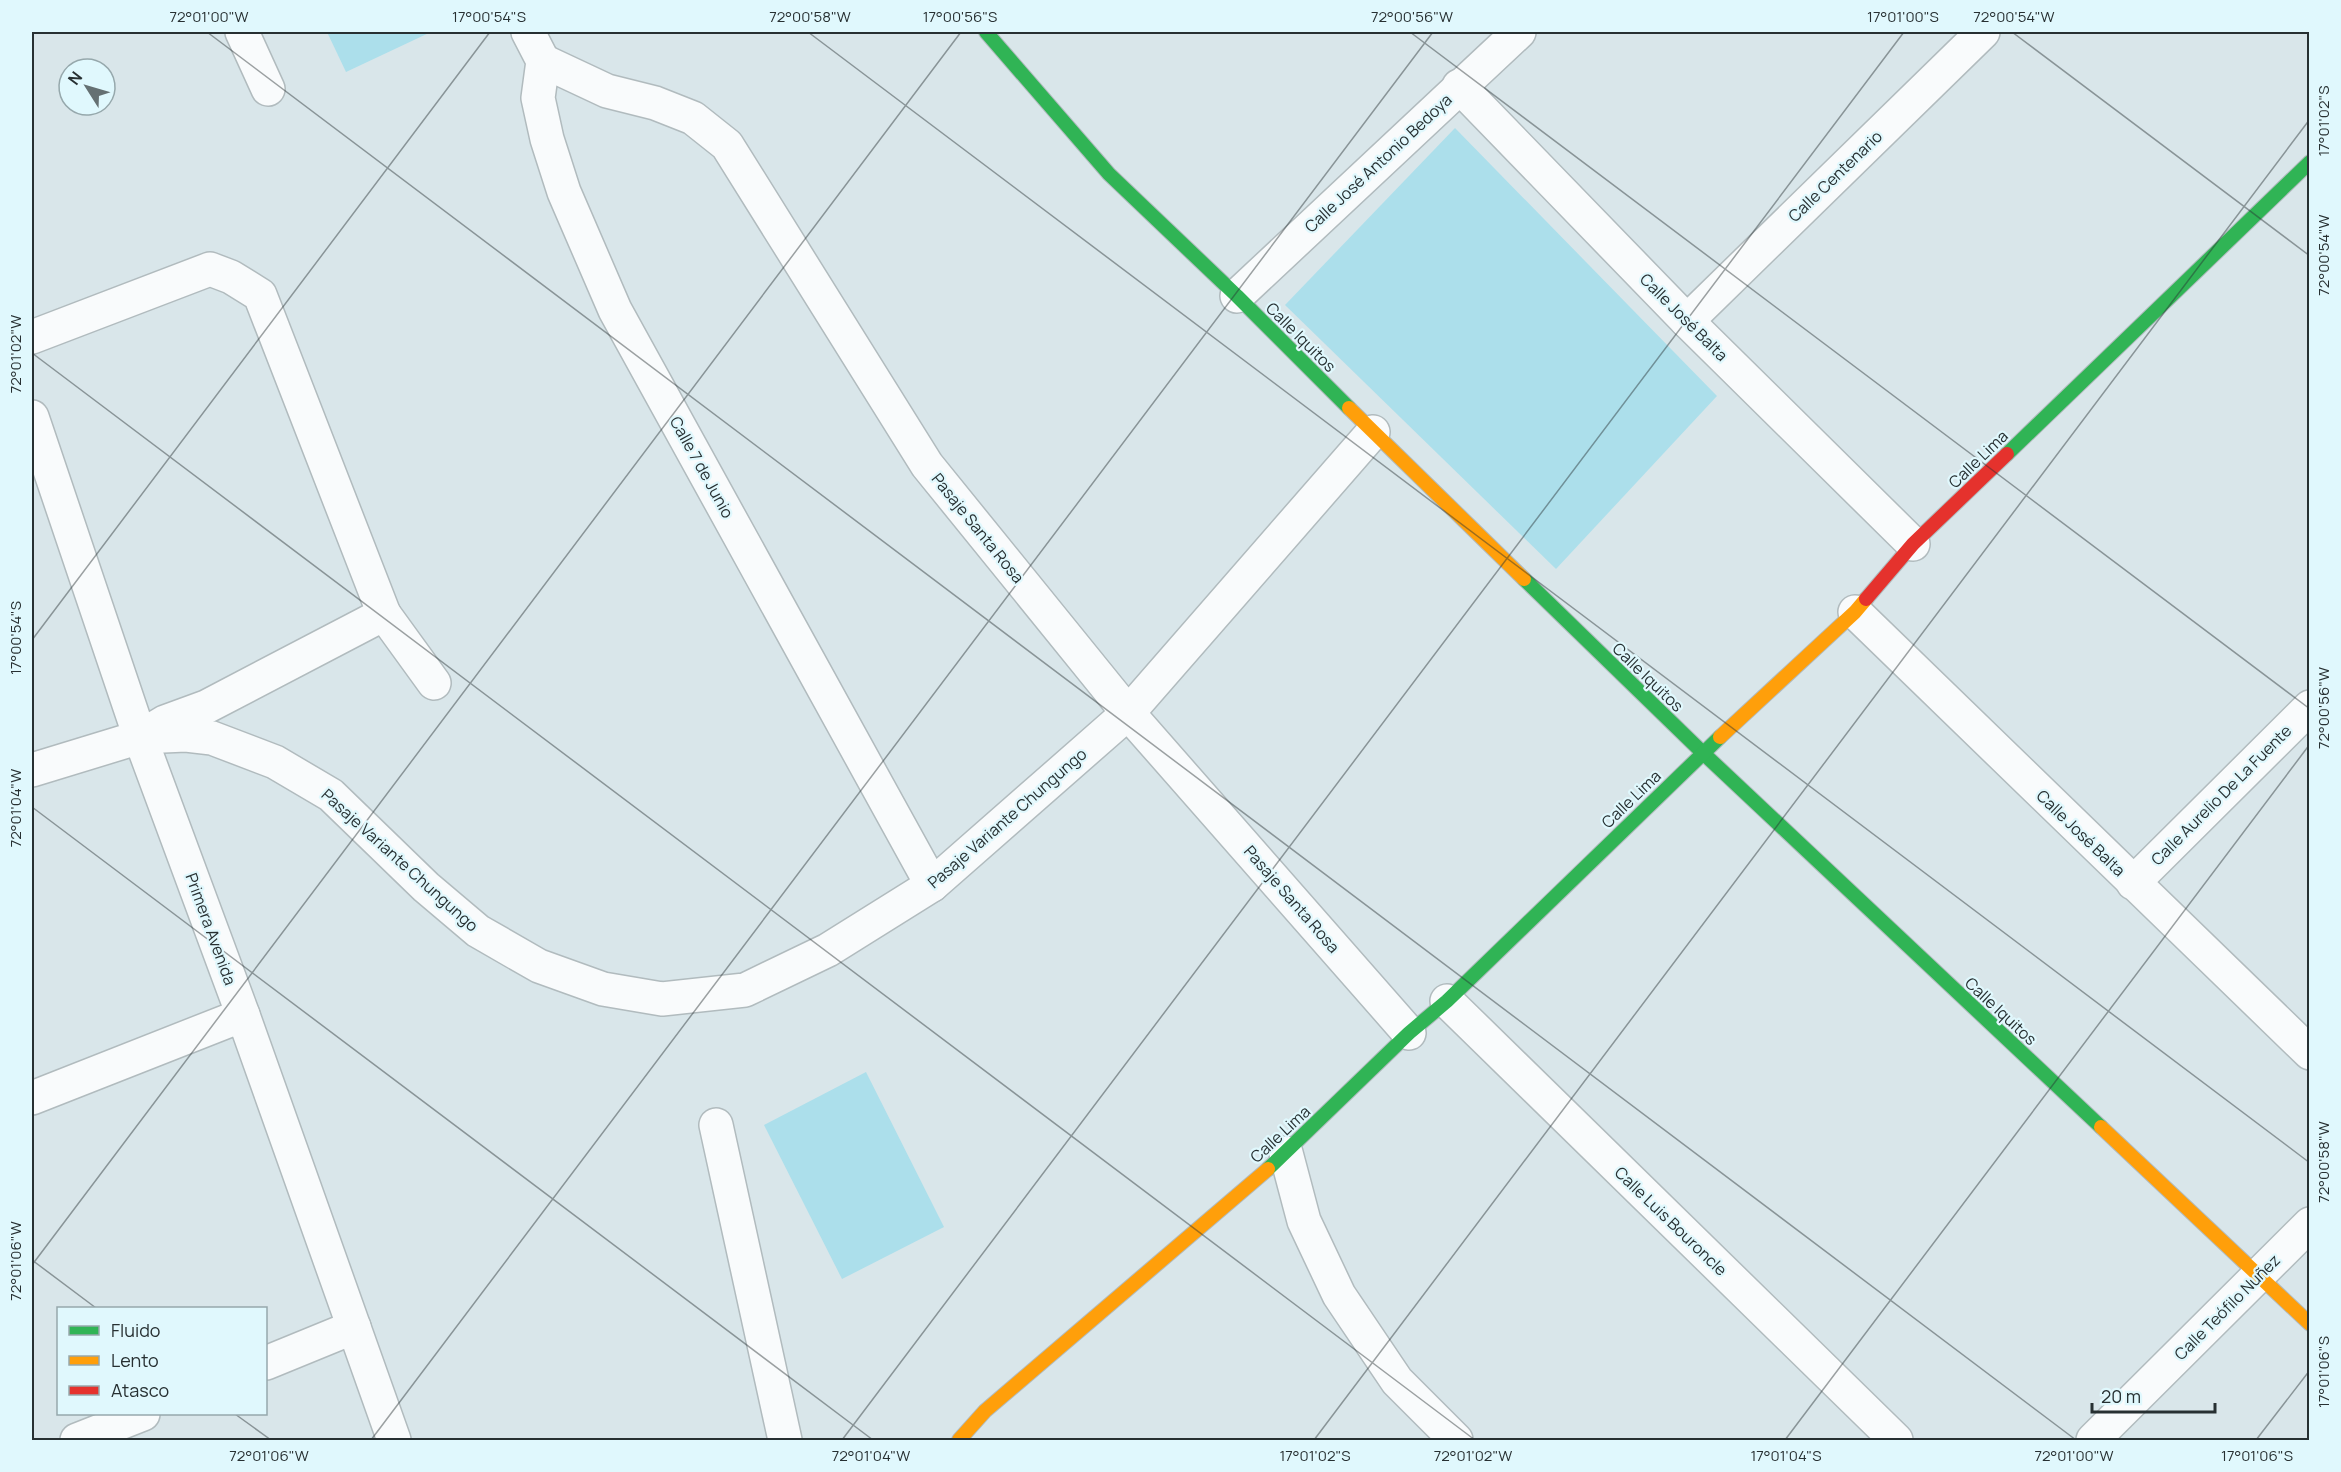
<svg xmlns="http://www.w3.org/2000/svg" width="2341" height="1472" viewBox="0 0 2341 1472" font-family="Manrope,sans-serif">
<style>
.green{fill:#acdfeb}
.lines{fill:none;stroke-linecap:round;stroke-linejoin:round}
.street-casing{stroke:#b1bbbe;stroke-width:36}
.fast-casing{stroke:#b1bbbe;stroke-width:16}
.slow-casing{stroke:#b1bbbe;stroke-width:16}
.jam-casing{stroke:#b1bbbe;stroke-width:16}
.street{stroke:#f9fbfc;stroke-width:33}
.fast{stroke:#30b455;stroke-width:14}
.slow{stroke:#ff9f0a;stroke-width:14}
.jam{stroke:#e5322d;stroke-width:14}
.ticks{fill:none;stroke:#273032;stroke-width:1.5;stroke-opacity:0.45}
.labels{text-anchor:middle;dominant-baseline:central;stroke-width:4.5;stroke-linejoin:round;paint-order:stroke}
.street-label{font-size:16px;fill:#273032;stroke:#e0f8fd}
.neatline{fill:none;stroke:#273032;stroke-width:2}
.ticks-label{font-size:15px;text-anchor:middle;fill:#273032}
</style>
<rect width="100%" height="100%" fill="#d9e6ea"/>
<g class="green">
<polygon points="327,32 431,32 346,72"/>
<polygon points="1455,128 1717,396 1556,569 1285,305"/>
<polygon points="866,1072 944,1227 842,1279 764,1125"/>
</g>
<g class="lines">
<g class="street-casing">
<g id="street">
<polyline points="242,32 268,89"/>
<polyline points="528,32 543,61 538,98 547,139 564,192 615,310 932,885"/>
<polyline points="543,61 607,91 655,103 693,118 727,145 927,465 1128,713 1409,1033"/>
<polyline points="1459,86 1687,321 1913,544"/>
<polyline points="1237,296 1519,32"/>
<polyline points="1687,321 1983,32"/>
<polyline points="32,337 210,269 231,277 260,295 384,614"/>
<polyline points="32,417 140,737 243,1015 394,1440"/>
<polyline points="1855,612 2310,1053"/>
<polyline points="140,737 186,735 212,738 275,762 331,795 426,887 478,931 539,966 603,989 662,999 745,990 828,950 932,885 1128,713 1373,432"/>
<polyline points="32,770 140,737 165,722 206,707 384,614 434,683"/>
<polyline points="2133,883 2310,707"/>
<polyline points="1447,1001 1896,1440"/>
<polyline points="32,1098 243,1015"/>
<polyline points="716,1125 785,1440"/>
<polyline points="1286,1153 1304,1221 1339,1295 1397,1381 1456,1440"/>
<polyline points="266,1363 354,1327"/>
<polyline points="77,1440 143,1414"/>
<polyline points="2093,1440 2310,1224"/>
</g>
</g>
<g class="fast-casing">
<g id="fast">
<polyline points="986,32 1109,174 1237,296 1349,408"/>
<polyline points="2007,454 2310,162"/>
<polyline points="1524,579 1703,753 2101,1127"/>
<polyline points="1268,1169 1409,1033 1447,1001 1720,737"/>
</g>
</g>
<g class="slow-casing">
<g id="slow">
<polyline points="1349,408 1524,579"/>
<polyline points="1720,737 1855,612 1866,599"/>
<polyline points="2101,1127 2310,1324"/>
<polyline points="959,1440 985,1411 1268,1169"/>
</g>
</g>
<g class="jam-casing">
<polyline id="jam" points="1866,599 1913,544 2007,454"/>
</g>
<use href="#street" class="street"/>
<use href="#fast" class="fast"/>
<use href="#slow" class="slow"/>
<use href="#jam" class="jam"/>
</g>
<path class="ticks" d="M207 32 2076 1440M808 32 2310 1163M1410 32 2310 709M2012 32 2310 256M32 353 1475 1440M32 640 490 32M32 807 873 1440M32 1260 96 1308M32 1265 961 32M235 1414 271 1440M371 1440 1433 32M842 1440 1904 32M1314 1440 2310 119M1785 1440 2310 744M2256 1440 2310 1370"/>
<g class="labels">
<g class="street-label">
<text transform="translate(1378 163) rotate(-43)">Calle José Antonio Bedoya</text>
<text transform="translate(1835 176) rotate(-44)">Calle Centenario</text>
<text transform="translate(1684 317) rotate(45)">Calle José Balta</text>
<text transform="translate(1301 337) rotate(45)">Calle Iquitos</text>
<text transform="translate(1978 459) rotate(-44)">Calle Lima</text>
<text transform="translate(702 467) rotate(61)">Calle 7 de Junio</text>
<text transform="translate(978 528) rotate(51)">Pasaje Santa Rosa</text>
<text transform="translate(1648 677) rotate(44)">Calle Iquitos</text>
<text transform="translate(2221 795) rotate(-45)">Calle Aurelio De La Fuente</text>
<text transform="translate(1631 799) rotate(-44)">Calle Lima</text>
<text transform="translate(1007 818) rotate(-41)">Pasaje Variante Chungungo</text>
<text transform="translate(2081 833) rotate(44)">Calle José Balta</text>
<text transform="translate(400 860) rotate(42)">Pasaje Variante Chungungo</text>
<text transform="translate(1292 899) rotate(49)">Pasaje Santa Rosa</text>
<text transform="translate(211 929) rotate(70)">Primera Avenida</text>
<text transform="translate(2001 1011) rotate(43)">Calle Iquitos</text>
<text transform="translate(1280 1134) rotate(-43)">Calle Lima</text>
<text transform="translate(1671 1221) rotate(44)">Calle Luis Bouroncle</text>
<text transform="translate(2227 1307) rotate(-45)">Calle Teófilo Nuñez</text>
</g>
</g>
<rect width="2341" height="1472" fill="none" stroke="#e0f8fd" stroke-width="66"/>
<rect x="57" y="1307" width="210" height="108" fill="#e0f8fd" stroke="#96a8ac" stroke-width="1.5"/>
<rect x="69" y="1326" width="30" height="9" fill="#30b455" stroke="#96a8ac" stroke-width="1.5"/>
<text x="111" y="1337" font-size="18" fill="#273032">Fluido</text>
<rect x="69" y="1356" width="30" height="9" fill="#ff9f0a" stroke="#96a8ac" stroke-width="1.5"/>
<text x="111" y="1367" font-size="18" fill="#273032">Lento</text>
<rect x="69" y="1386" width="30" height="9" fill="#e5322d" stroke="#96a8ac" stroke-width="1.5"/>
<text x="111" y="1397" font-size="18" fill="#273032">Atasco</text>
<g transform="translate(87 87) rotate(307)"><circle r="28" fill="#e0f8fd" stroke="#96a8ac" stroke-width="1.5"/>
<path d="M0-4.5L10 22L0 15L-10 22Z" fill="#657072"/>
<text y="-9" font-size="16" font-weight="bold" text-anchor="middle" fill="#273032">N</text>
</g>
<path d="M2092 1403v9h123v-9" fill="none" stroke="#273032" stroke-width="3"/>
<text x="2101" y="1403" font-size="18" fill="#273032" stroke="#e0f8fd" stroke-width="4.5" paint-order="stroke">20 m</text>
<rect x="33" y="33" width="2275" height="1406" class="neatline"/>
<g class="ticks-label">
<text x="209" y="22">72°01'00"W</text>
<text x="489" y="22">17°00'54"S</text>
<text x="810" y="22">72°00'58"W</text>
<text x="960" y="22">17°00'56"S</text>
<text x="1412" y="22">72°00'56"W</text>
<text x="1903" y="22">17°01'00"S</text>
<text x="2014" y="22">72°00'54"W</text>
<text transform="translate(2324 121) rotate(-90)" y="5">17°01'02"S</text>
<text transform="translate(2324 255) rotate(-90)" y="5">72°00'54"W</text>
<text transform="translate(16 354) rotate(-90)" y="5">72°01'02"W</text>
<text transform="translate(16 638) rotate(-90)" y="5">17°00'54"S</text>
<text transform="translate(2324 708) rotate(-90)" y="5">72°00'56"W</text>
<text transform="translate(16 808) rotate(-90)" y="5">72°01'04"W</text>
<text transform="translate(2324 1162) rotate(-90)" y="5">72°00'58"W</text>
<text transform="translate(16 1261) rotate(-90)" y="5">72°01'06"W</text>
<text transform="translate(2324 1372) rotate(-90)" y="5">17°01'06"S</text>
<text x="269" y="1461">72°01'06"W</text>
<text x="871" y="1461">72°01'04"W</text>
<text x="1315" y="1461">17°01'02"S</text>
<text x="1473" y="1461">72°01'02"W</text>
<text x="1786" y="1461">17°01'04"S</text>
<text x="2074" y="1461">72°01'00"W</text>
<text x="2257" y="1461">17°01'06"S</text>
</g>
</svg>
